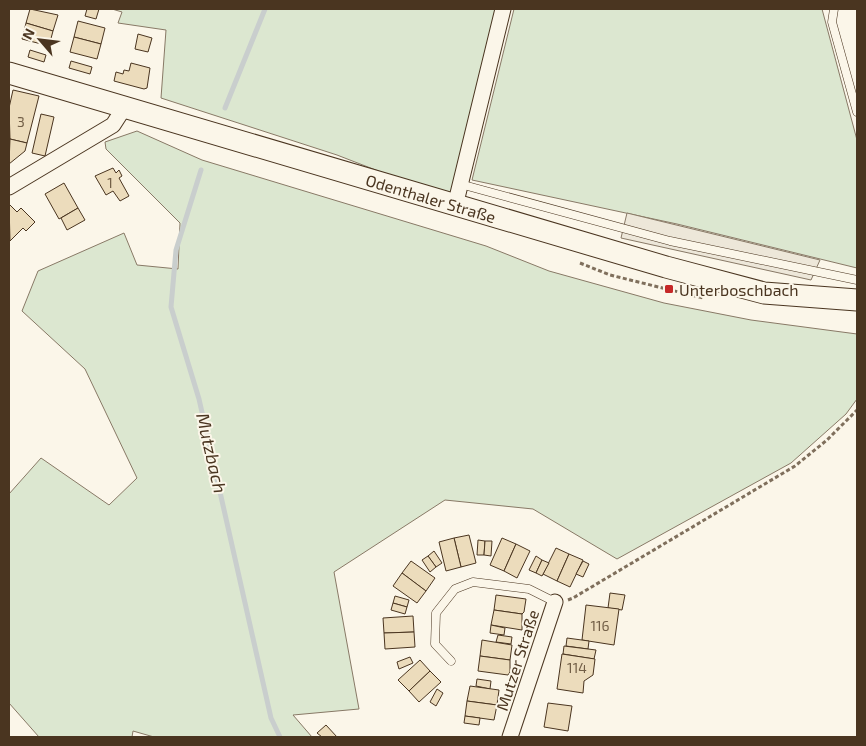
<svg xmlns="http://www.w3.org/2000/svg" width="866" height="746" viewBox="0 0 866 746" font-family="'Exo 2',sans-serif">
<style>
.green{fill:#dce7d0;stroke:#887966}
.parking{fill:#ede7d9;stroke:#887966}
.lines{fill:none;stroke-linecap:round;stroke-linejoin:round}
.stream{stroke:#c9cecd;stroke-width:5}
.building{fill:#ecdcbc;stroke:#4a3520}
.lane-casing{stroke:#4a3520;stroke-width:9}
.street-casing{stroke:#4a3520;stroke-width:17}
.secondary-casing{stroke:#4a3520;stroke-width:23}
.path{stroke:#7f6f5c;stroke-width:3;stroke-dasharray:4 2.5;stroke-linecap:butt}
.lane{stroke:#fbf6e9;stroke-width:8}
.street{stroke:#fbf6e9;stroke-width:15}
.secondary{stroke:#fbf6e9;stroke-width:21}
.poi-dot{fill:#c62828;stroke:#fbf6e9;stroke-width:2}
.labels{text-anchor:middle;dominant-baseline:central;stroke-width:4;stroke-linejoin:round;paint-order:stroke}
.number-label{font-size:14px;fill:#725f47}
.street-label{font-size:16px;fill:#4a3520;stroke:#fbf6e9}
.poi-label{font-size:16px;fill:#4a3520;stroke:#fbf6e9;text-anchor:start}
.water-label{font-size:18px;font-style:italic;fill:#4a3520;stroke:#fbf6e9}
</style>
<rect width="100%" height="100%" fill="#fbf6e9"/>
<g class="green">
<polygon points="112,9 501,9 453,200 337,155 161,98 166,30 118,23 122,12"/>
<polygon points="514,9 822,9 857,140 857,268 677,224 472,180"/>
<polygon points="137,131 202,160 486,246 549,271 664,303 751,320 857,334 857,399 846,414 791,463 617,559 533,509 445,500 334,572 359,709 293,715 312,737 154,737 133,731 132,737 39,737 9,703 9,494 41,458 109,505 137,478 85,369 22,311 38,271 124,233 137,265 178,269 180,223 106,149 105,142"/>
</g>
<polygon class="parking" points="627,213 820,260 811,280 621,238"/>
<g class="lines">
<g class="stream">
<polyline points="225,108 265,9"/>
<polyline points="201,170 176,250 171,307 199,399 271,718 280,737"/>
</g>
</g>
<g class="building">
<polygon points="30,9 58,15 53,31 26,23"/>
<polygon points="87,9 99,9 96,19 85,16"/>
<polygon points="78,21 105,28 101,44 74,37"/>
<polygon points="26,23 53,31 49,46 22,39"/>
<polygon points="138,34 152,38 148,52 135,49"/>
<polygon points="74,37 101,44 97,59 70,52"/>
<polygon points="30,50 46,55 44,62 28,57"/>
<polygon points="71,61 92,67 90,74 69,68"/>
<polygon points="131,63 150,68 147,88 144,89 114,81 116,72 123,74 124,70 129,71"/>
<polygon points="13,90 39,96 27,143 10,139 9,108"/>
<polygon points="41,114 54,117 45,156 32,153"/>
<polygon points="10,139 27,143 25,151 9,164"/>
<polygon points="113,168 116,173 119,170 122,176 119,178 129,196 120,201 113,191 106,195 95,176"/>
<polygon points="64,183 78,208 59,219 45,194"/>
<polygon points="9,204 17,212 21,208 35,222 26,231 23,228 10,241"/>
<polygon points="78,208 85,220 67,230 61,218"/>
<polygon points="469,535 476,563 461,567 454,538"/>
<polygon points="454,538 461,567 446,571 439,542"/>
<polygon points="502,538 516,544 504,571 490,565"/>
<polygon points="478,540 485,541 484,555 477,555"/>
<polygon points="485,541 492,541 491,556 484,555"/>
<polygon points="516,544 530,551 517,578 504,571"/>
<polygon points="556,548 569,554 557,581 543,574"/>
<polygon points="434,551 442,563 436,567 428,556"/>
<polygon points="569,554 583,560 570,587 557,581"/>
<polygon points="428,556 436,567 430,572 422,560"/>
<polygon points="536,556 542,560 536,573 529,570"/>
<polygon points="542,560 549,563 542,576 536,573"/>
<polygon points="411,561 435,578 426,591 402,573"/>
<polygon points="583,561 589,564 583,577 576,574"/>
<polygon points="402,573 426,591 417,603 393,586"/>
<polygon points="610,593 625,595 622,610 608,608"/>
<polygon points="496,595 526,599 524,612 522,614 494,610"/>
<polygon points="395,596 409,600 407,607 393,603"/>
<polygon points="393,603 407,607 405,614 391,610"/>
<polygon points="586,605 619,609 614,645 582,640"/>
<polygon points="494,610 522,614 522,630 491,625"/>
<polygon points="413,616 414,632 384,633 383,618"/>
<polygon points="491,625 505,628 504,635 490,633"/>
<polygon points="414,632 415,647 385,649 384,633"/>
<polygon points="498,635 512,637 511,644 496,642"/>
<polygon points="567,638 589,641 588,649 566,646"/>
<polygon points="482,640 512,645 510,660 480,656"/>
<polygon points="564,646 596,650 594,659 563,654"/>
<polygon points="562,654 595,659 593,675 584,681 583,693 557,689"/>
<polygon points="480,656 510,660 510,672 508,675 478,671"/>
<polygon points="410,657 413,663 399,669 397,662"/>
<polygon points="420,660 430,671 409,691 398,680"/>
<polygon points="430,671 441,682 419,702 409,691"/>
<polygon points="477,679 491,681 490,689 476,686"/>
<polygon points="470,686 499,690 497,705 467,701"/>
<polygon points="437,689 443,693 436,706 430,702"/>
<polygon points="467,701 497,705 494,720 465,716"/>
<polygon points="548,703 572,706 568,731 544,727"/>
<polygon points="465,716 480,718 479,725 464,723"/>
<polygon points="326,725 337,737 322,737 317,733"/>
</g>
<g class="lines">
<g class="lane-casing">
<g id="lane">
<polyline points="834,9 832,22 857,112"/>
<polyline points="460,184 670,241 857,280"/>
<polyline points="451,661 435,644 436,613 455,589 473,582 529,589 555,602"/>
</g>
</g>
<g class="street-casing">
<g id="street">
<polyline points="9,187 113,125 124,108"/>
<polyline points="455,206 503,9"/>
<polyline points="510,737 555,602"/>
</g>
</g>
<g class="secondary-casing">
<g id="secondary">
<path id="s1" d="M9 73 666 267 764 293 857 300"/>
</g>
</g>
<g class="path">
<polyline points="580,263 610,275 703,298"/>
<polyline points="568,600 573,598 795,466 827,440 857,410"/>
</g>
<use href="#lane" class="lane"/>
<use href="#street" class="street"/>
<use href="#secondary" class="secondary"/>
</g>
<rect class="poi-dot" x="664" y="284" width="10" height="10" rx="2.5"/>
<g class="labels">
<g class="number-label">
<text x="21" y="121">3</text>
<text x="110" y="182">1</text>
<text x="600" y="625">116</text>
<text x="577" y="667">114</text>
</g>
<g class="street-label">
<text stroke="none"><textPath href="#s1" startOffset="440">Odenthaler Straße</textPath></text>
<text transform="translate(517 660) rotate(-72)">Mutzer Straße</text>
</g>
<g class="poi-label">
<text x="679" y="289">Unterboschbach</text>
</g>
<g class="water-label">
<text transform="translate(212 453) rotate(77)">Mutzbach</text>
</g>
</g>
<rect width="866" height="746" fill="none" stroke="#4a3520" stroke-width="20"/>
<g transform="translate(40 40) rotate(298)" stroke="#fbf6e9" stroke-width="4" paint-order="stroke">
<path d="M0-4L9 19L0 12L-9 19Z" fill="#4a3520"/>
<text y="-8" font-size="14" font-weight="bold" text-anchor="middle" fill="#4a3520">N</text>
</g>
</svg>
